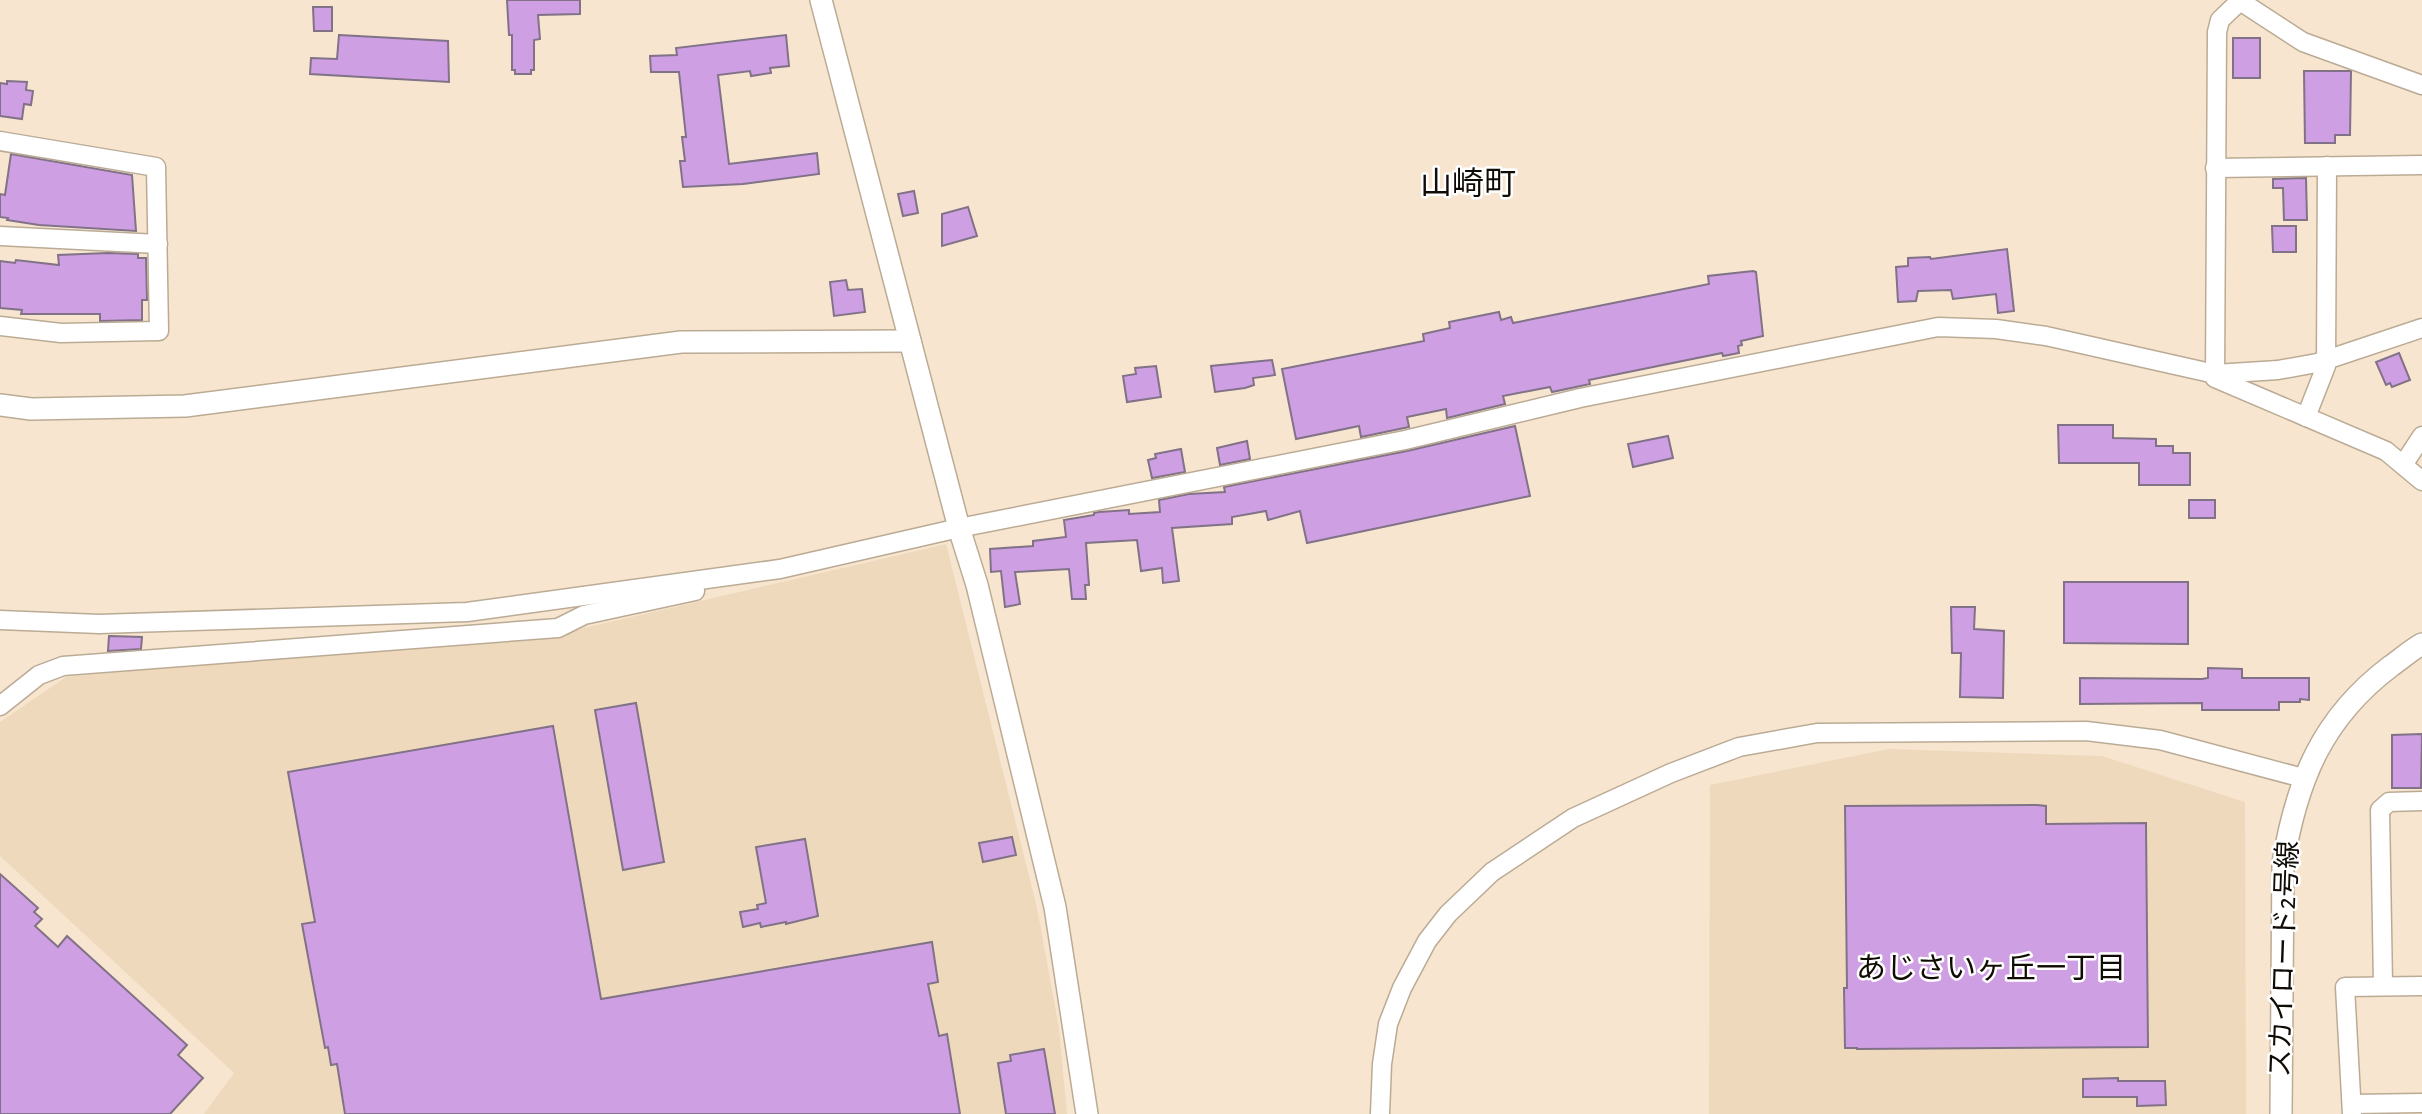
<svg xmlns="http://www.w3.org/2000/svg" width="2422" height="1114" viewBox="0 0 2422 1114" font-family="'Alegreya Sans','Noto Sans JP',sans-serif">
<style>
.built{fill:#efd9bc}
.building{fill:#cea0e3;stroke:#817287;stroke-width:2}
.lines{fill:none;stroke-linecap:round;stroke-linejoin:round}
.minor-casing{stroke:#bbab95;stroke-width:21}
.tertiary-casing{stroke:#bbab95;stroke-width:24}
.minor{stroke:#fff;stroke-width:18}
.tertiary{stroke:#fff;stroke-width:21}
.labels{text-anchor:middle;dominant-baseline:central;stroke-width:5;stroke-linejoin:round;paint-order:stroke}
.street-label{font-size:28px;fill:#110b05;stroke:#fff}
.neighbourhood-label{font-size:30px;fill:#110b05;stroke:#fff}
.quarter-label{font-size:32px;fill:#110b05;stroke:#fff}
</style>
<rect width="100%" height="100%" fill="#f7e5cf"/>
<g class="built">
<polygon points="946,544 1037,908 1059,1028 1067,1114 204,1114 234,1073 0,856 0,722 66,677 571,631"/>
<polygon points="1889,749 2102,756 2245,802 2246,1114 1709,1114 1710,785"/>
</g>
<g class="building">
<polygon points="507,0 580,0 580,14 538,15 540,39 534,40 534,70 531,70 531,74 515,74 515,70 512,70 512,35 509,35"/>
<polygon points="313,7 332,7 332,31 314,31"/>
<polygon points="339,35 448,41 449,82 310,74 311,58 337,59"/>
<polygon points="786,35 789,66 770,68 771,73 751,76 750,71 718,75 729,164 817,153 819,174 743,184 683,187 680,161 685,161 682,137 686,137 679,72 651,72 650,56 677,55 676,48"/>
<rect x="2233" y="38" width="27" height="40"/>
<polygon points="2304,71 2351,71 2350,135 2335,135 2335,143 2305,143"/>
<polygon points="7,81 27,82 26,90 33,91 31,105 24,104 22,119 0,116 0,83 7,84"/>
<polygon points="11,154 132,175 136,231 39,225 7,220 8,218 0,217 0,194 5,195"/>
<polygon points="2306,178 2307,220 2284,220 2283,188 2273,188 2273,179"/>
<polygon points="914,191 918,213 903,216 898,194"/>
<polygon points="968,207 977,236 942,246 942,214"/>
<polygon points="2272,226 2296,226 2296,252 2273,252"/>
<polygon points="2007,249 2014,311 1998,313 1996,294 1953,299 1951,290 1918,291 1916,301 1898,302 1896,267 1908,266 1908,258 1930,257 1931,259"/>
<polygon points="108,253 138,254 138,258 146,258 147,300 142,300 142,320 100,321 100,314 21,314 22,310 0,308 0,261 15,263 16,260 59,265 58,255"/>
<polygon points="1753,271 1756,272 1763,336 1741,341 1742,345 1738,346 1739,353 1723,356 1722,353 1589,380 1590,384 1552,392 1550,387 1503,396 1505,404 1447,418 1446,409 1407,417 1409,427 1361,437 1359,426 1296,439 1282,369 1424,341 1423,334 1450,328 1449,322 1499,312 1501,320 1511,317 1513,323 1709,284 1708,276"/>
<polygon points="846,280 848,290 862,289 865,312 834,316 830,282"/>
<polygon points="2399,353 2410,380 2392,387 2390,383 2386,385 2376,362"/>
<polygon points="1272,360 1275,375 1253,378 1254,385 1245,388 1215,392 1211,366"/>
<polygon points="1156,366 1161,397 1127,402 1123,376 1136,374 1135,368"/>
<polygon points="2058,425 2113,425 2113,438 2156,439 2156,446 2173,446 2173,453 2190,453 2190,485 2139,485 2139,463 2059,463"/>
<polygon points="1515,426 1530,496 1307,543 1300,511 1268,520 1266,511 1232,517 1232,524 1172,528 1179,581 1163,583 1162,568 1141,571 1137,540 1086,543 1089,585 1085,585 1086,599 1072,599 1069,569 1015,572 1020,604 1005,607 1001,571 991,572 990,549 1033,546 1033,541 1066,537 1064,520 1094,515 1094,513 1099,512 1129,510 1129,514 1160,512 1159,500 1189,494 1225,492 1224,487 1407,451"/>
<polygon points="1668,436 1673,458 1633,467 1628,444"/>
<polygon points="1247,441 1250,459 1220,465 1217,448"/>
<polygon points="1181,449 1185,472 1152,478 1148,460 1156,458 1155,454"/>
<rect x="2189" y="500" width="26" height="18"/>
<polygon points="2064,582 2188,582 2188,644 2064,643"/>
<polygon points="1951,607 1975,607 1974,629 2004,631 2003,698 1960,697 1961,653 1952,653"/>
<polygon points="109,636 142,637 141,649 108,651"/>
<polygon points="2208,668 2242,669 2242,678 2309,678 2309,700 2300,699 2300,702 2279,702 2279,710 2202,710 2202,703 2080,704 2080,678 2202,679 2208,678"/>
<polygon points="636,703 664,862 623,870 595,710"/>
<polygon points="553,726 601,999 932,942 938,982 928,984 939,1036 947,1034 960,1114 345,1114 337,1064 331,1065 328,1047 325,1048 302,924 315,922 288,772"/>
<polygon points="2422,734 2421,788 2392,788 2392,735"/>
<polygon points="2037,805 2046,806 2046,824 2146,823 2148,1047 1857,1049 1857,1048 1845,1048 1844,988 1847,988 1845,806"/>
<polygon points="1012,837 1016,855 983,862 979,843"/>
<polygon points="805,839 818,916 786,924 786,922 761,927 760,923 743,927 740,912 758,909 757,905 766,903 756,847"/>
<polygon points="0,874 38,908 34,912 42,919 35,926 58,947 67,936 187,1045 178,1055 203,1078 170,1114 0,1114"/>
<polygon points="1044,1049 1055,1114 1006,1114 998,1063 1011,1061 1010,1055"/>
<polygon points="2118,1078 2118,1081 2165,1081 2166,1105 2137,1106 2137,1097 2083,1097 2083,1079"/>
</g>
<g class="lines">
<g class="minor-casing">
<g id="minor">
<polyline points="2422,85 2303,42 2240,1 2220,20 2217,32 2215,378 2386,451 2422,481"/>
<polyline points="0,141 156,167 159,331 61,333 0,326"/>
<polyline points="2215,168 2422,165"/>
<polyline points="0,236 158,244"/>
<polyline points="2306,417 2326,366 2327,166"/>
<polyline points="2403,465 2422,436"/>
<polyline points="0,620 99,624 467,612 780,569 959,528 1405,440 1580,398 1938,327 1996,329 2046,336 2215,374 2278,370 2317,363 2422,328"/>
<polyline points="0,706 39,675 63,666 558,628 584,615 695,591"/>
<polyline points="2383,985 2380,810 2389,802 2422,801"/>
<polyline points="2352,1104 2422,1103"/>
<polyline points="1380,1114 1382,1064 1388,1024 1402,988 1427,941 1448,914 1492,872 1573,818 1671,773 1739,747 1817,733 2086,731 2160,740 2303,778"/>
<polyline points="2352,1114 2345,987 2422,986"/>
</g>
</g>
<g class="tertiary-casing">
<g id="tertiary">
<polyline points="821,0 959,528 977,585 1055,907 1087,1114"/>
<polyline points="0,405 31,409 185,406 681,342 910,341"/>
<path d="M2281 1114 2283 863C2297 780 2322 718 2391 666 2401 659 2411 650 2422 644"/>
</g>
</g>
<use href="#minor" class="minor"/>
<use href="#tertiary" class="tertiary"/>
</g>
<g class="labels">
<g class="street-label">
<text transform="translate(2285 959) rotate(-88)">スカイロード2号線</text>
</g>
<g class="neighbourhood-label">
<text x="1991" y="969">あじさいヶ丘一丁目</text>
</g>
<g class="quarter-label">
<text x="1468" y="184">山崎町</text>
</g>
</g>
</svg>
